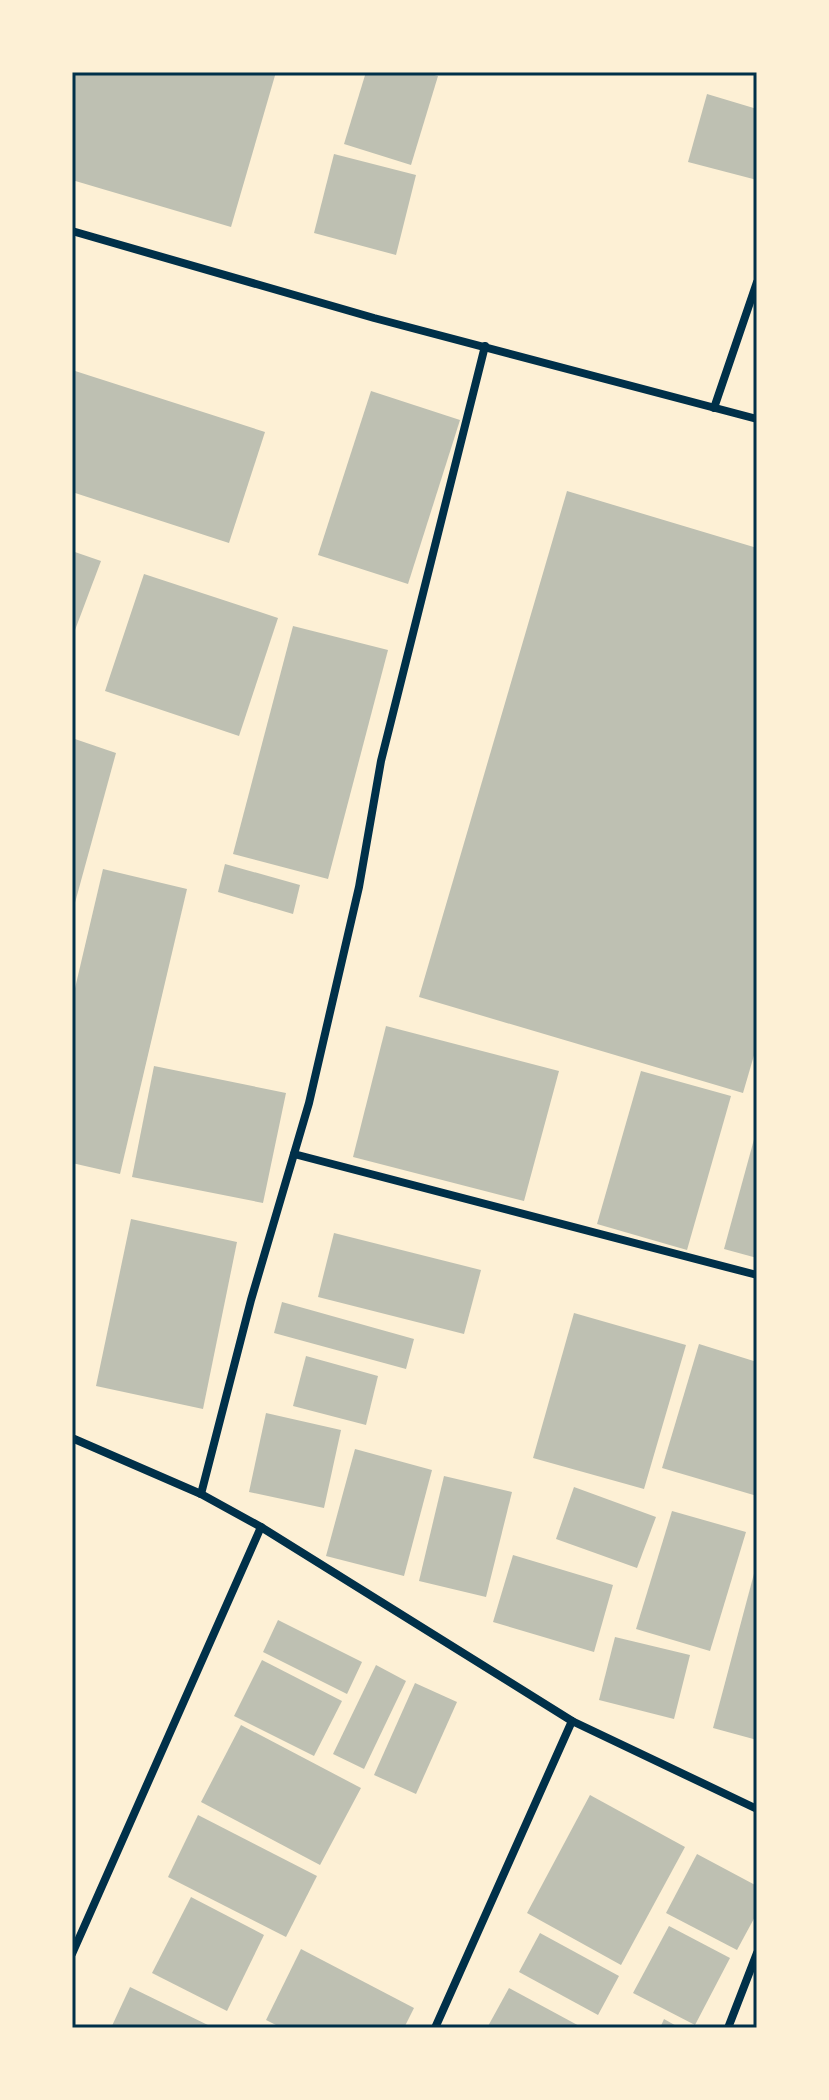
<svg xmlns="http://www.w3.org/2000/svg" width="829" height="2100" viewBox="0 0 829 2100" font-family="Barlow,sans-serif">
<style>
.building{fill:#bec0b2}
.lines{fill:none;stroke-linecap:round;stroke-linejoin:round}
.minor{stroke:#003049;stroke-width:8}
.neatline{fill:none;stroke:#003049;stroke-width:3}
</style>
<rect width="100%" height="100%" fill="#fdf0d5"/>
<g class="building">
<polygon points="72,72 276,72 231,227 72,180"/>
<polygon points="366,72 424,72 438,76 411,165 344,144"/>
<polygon points="707,94 757,109 757,180 688,162"/>
<polygon points="334,154 416,175 396,255 314,233"/>
<polygon points="72,370 265,432 229,543 72,492"/>
<polygon points="371,391 460,420 408,584 318,555"/>
<polygon points="567,491 757,548 757,1045 743,1093 419,997"/>
<polygon points="72,551 101,561 72,638"/>
<polygon points="144,574 278,618 239,736 105,691"/>
<polygon points="293,626 388,650 328,879 233,854"/>
<polygon points="72,738 116,753 73,910 72,910"/>
<polygon points="225,864 300,885 293,914 218,892"/>
<polygon points="103,869 187,889 120,1174 72,1163 72,1001"/>
<polygon points="386,1026 559,1071 524,1201 353,1157"/>
<polygon points="154,1066 286,1093 263,1203 132,1177"/>
<polygon points="641,1071 731,1096 687,1250 597,1224"/>
<polygon points="756,1132 757,1132 757,1258 724,1249"/>
<polygon points="131,1219 237,1242 203,1409 96,1386"/>
<polygon points="334,1233 481,1270 464,1334 318,1297"/>
<polygon points="282,1302 414,1339 406,1369 274,1333"/>
<polygon points="574,1313 686,1345 644,1489 533,1458"/>
<polygon points="699,1344 757,1362 757,1496 662,1468"/>
<polygon points="306,1356 378,1376 366,1425 293,1406"/>
<polygon points="266,1413 341,1430 324,1508 249,1492"/>
<polygon points="355,1449 432,1470 404,1576 326,1556"/>
<polygon points="444,1476 512,1492 486,1597 419,1581"/>
<polygon points="574,1487 656,1517 637,1568 556,1539"/>
<polygon points="672,1511 746,1532 710,1651 636,1629"/>
<polygon points="513,1555 613,1585 594,1652 493,1622"/>
<polygon points="756,1566 757,1566 757,1740 713,1728"/>
<polygon points="278,1620 362,1662 347,1694 263,1652"/>
<polygon points="615,1637 690,1655 674,1719 599,1700"/>
<polygon points="262,1660 342,1701 314,1756 234,1716"/>
<polygon points="376,1665 406,1681 364,1769 333,1754"/>
<polygon points="415,1683 457,1702 416,1794 374,1775"/>
<polygon points="241,1725 361,1788 320,1865 201,1802"/>
<polygon points="590,1795 685,1847 621,1965 527,1913"/>
<polygon points="198,1815 317,1876 286,1937 168,1877"/>
<polygon points="697,1854 757,1886 757,1913 737,1950 666,1913"/>
<polygon points="191,1897 264,1935 227,2011 152,1973"/>
<polygon points="669,1926 730,1958 695,2025 633,1993"/>
<polygon points="540,1933 619,1976 598,2015 519,1972"/>
<polygon points="301,1949 414,2008 404,2028 282,2028 266,2020"/>
<polygon points="130,1987 214,2028 111,2028"/>
<polygon points="509,1988 583,2028 487,2028"/>
<polygon points="664,2019 680,2028 660,2028"/>
</g>
<g class="lines">
<g class="minor">
<polyline points="72,231 374,318 757,419"/>
<polyline points="714,408 757,282"/>
<polyline points="294,1154 757,1275"/>
<polyline points="72,1438 201,1494 261,1527 572,1721 757,1809"/>
<polyline points="201,1494 251,1300 309,1103 359,887 381,761 485,346"/>
<polyline points="72,1954 261,1527"/>
<polyline points="435,2028 572,1721"/>
<polyline points="728,2028 757,1953"/>
</g>
</g>
<rect width="829" height="2100" fill="none" stroke="#fdf0d5" stroke-width="148"/>
<rect x="74" y="74" width="681" height="1952" class="neatline"/>
</svg>
